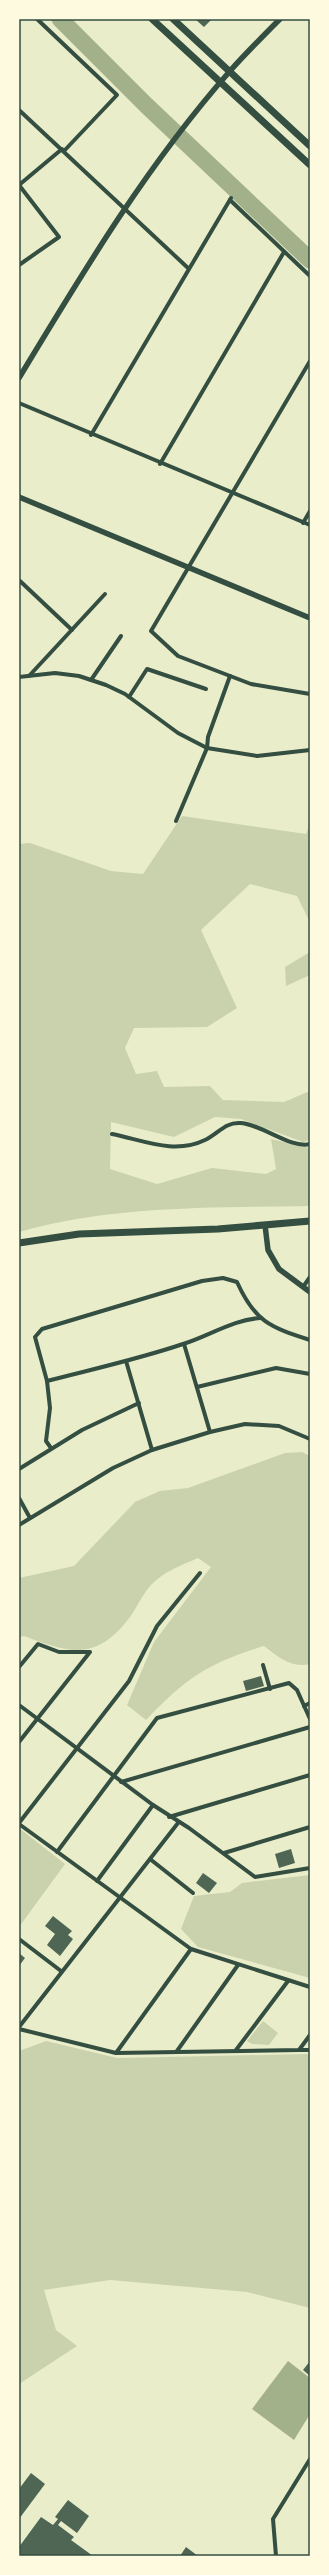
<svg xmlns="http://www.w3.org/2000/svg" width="329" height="2575" viewBox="0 0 329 2575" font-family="'Crimson Pro',serif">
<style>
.green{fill:#cad2ad}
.water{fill:#a3b18a}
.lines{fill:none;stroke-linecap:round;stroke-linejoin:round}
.river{stroke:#a3b18a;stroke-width:17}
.building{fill:#4f6655}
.minor{stroke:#344e41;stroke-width:4}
.tertiary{stroke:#344e41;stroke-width:5.5}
.primary{stroke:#344e41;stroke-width:7}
.neatline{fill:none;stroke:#344e41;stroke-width:1.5}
</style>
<rect width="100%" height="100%" fill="#e9edc9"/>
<g class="green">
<path d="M182 816 306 834 310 824V922L297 896 250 884 201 930 237 1008 207 1027 134 1028 125 1048 136 1074 157 1071 164 1087 210 1086 223 1100 284 1102 310 1091V1140L303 1142 241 1119 215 1117 174 1137 111 1122 110 1169 157 1184 212 1168 266 1174 276 1169 271 1139 310 1148V1206C211 1208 116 1205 19 1232V844L30 843 111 871 143 874Z"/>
<polygon points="310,952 310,975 286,986 285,967"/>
<path d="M302 1452 310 1456V1664C290 1668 280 1658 264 1646 208 1663 186 1678 146 1720L127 1705 154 1642 211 1567 198 1558C182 1565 163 1572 151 1585 141 1596 136 1610 127 1621 94 1662 67 1652 24 1636L19 1637V1578L74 1566 135 1502 160 1491 188 1488 285 1453Z"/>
<polygon points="19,1828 65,1864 19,1927"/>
<polygon points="310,1875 310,1978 198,1947 181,1929 194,1896 230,1892 242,1883"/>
<polygon points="263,2021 278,2033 269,2045 252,2044 247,2041"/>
<polygon points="46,2041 117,2058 310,2054 310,2308 247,2292 110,2280 44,2290 56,2330 77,2346 19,2384 19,2051"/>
</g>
<polygon class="water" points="288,2361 310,2378 310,2414 294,2440 252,2409"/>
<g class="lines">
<polyline class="river" points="60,19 147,106 310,260"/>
</g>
<g class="building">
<polygon points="195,19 212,19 204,27"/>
<polygon points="261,1676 264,1686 246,1691 243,1681"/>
<polygon points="291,1849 295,1863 279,1868 275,1854"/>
<polygon points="203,1873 217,1883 209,1893 196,1883"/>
<polygon points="53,1916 72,1931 68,1935 73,1939 60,1956 47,1945 55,1934 45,1926"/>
<polygon points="19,1953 25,1958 19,1966"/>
<polygon points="310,2361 310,2376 303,2370"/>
<polygon points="31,2473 45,2484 19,2519 19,2489"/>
<polygon points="68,2500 89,2516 77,2533 61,2521 58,2525 74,2537 71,2540 93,2556 19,2556 19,2547 41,2517 53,2525 58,2519 55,2517"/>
<polygon points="186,2547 198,2556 180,2556"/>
</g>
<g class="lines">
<g class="minor">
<polyline points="37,19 117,95 64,151"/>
<polyline points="19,110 188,268"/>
<polyline points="19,185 62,149"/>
<polyline points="230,200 310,276"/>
<polyline points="19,265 59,237 19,185"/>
<polyline points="310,361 151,631 178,656 251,684 310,694"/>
<polyline points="19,403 310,525"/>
<polyline points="91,435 231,198"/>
<polyline points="160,464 284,252"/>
<polyline points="303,523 310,511"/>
<polyline points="20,581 72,630"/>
<polyline points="29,676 105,594"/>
<polyline points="19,677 55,673 79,676 106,685 125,694 178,733 207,748 257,756 310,750"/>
<polyline points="91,680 121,636"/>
<polyline points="129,697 147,669 206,689"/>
<polyline points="176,821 207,748 208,737 230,676"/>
<path d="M112 1134C143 1140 174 1155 205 1140 218 1134 225 1122 240 1123 262 1124 290 1149 310 1144"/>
<polyline points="303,1287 310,1277"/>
<polyline points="184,1344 210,1432"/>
<polyline points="126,1361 152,1450"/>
<path d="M47 1381C93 1369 139 1359 183 1344 209 1336 234 1319 261 1318"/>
<polyline points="197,1387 276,1368 310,1374"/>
<path d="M51 1448 46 1441 50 1408 47 1381 35 1337 42 1329 202 1281 223 1278 237 1282C255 1322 270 1327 310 1340"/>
<polyline points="19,1469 82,1430 139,1403"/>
<polyline points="19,1498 30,1518"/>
<polyline points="19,1525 113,1468 152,1450 210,1432 245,1424 279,1426 310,1439"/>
<polyline points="263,1665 270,1689"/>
<polyline points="19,1667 38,1644 59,1652 90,1652 19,1742"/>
<polyline points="19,1705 153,1805 189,1828 255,1877 310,1868"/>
<polyline points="304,1706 310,1703"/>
<polyline points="121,1782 310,1727"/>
<polyline points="169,1817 310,1775"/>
<polyline points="19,1823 129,1681 157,1626 200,1573"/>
<polyline points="19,1824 191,1949 310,1987"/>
<polyline points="57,1852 157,1718 289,1683 297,1690 310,1719"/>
<polyline points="224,1853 310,1827"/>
<polyline points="150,1859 193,1893"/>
<polyline points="97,1881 153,1805"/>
<polyline points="19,1939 61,1971"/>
<polyline points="19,2027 178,1823"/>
<polyline points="19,2029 116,2053 299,2050 310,2035"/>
<polyline points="236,2050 288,1981"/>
<polyline points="299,2050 310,2050"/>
<polyline points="177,2051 238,1965"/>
<polyline points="116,2053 191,1949"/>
<polyline points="276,2556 273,2519 310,2459"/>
</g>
<g class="tertiary">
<path d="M19 378C83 272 147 165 230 71 246 53 263 36 280 19"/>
<polyline points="19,497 310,618"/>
<polyline points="265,1225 268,1250 279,1269 310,1292"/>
</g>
<g class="primary">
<polyline points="152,19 310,165"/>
<polyline points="173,19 310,146"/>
<polyline points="19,1243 79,1234 218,1229 310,1221"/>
</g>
</g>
<rect width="329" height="2575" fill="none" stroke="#fefae0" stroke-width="40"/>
<rect x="20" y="20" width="289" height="2535" class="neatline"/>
</svg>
